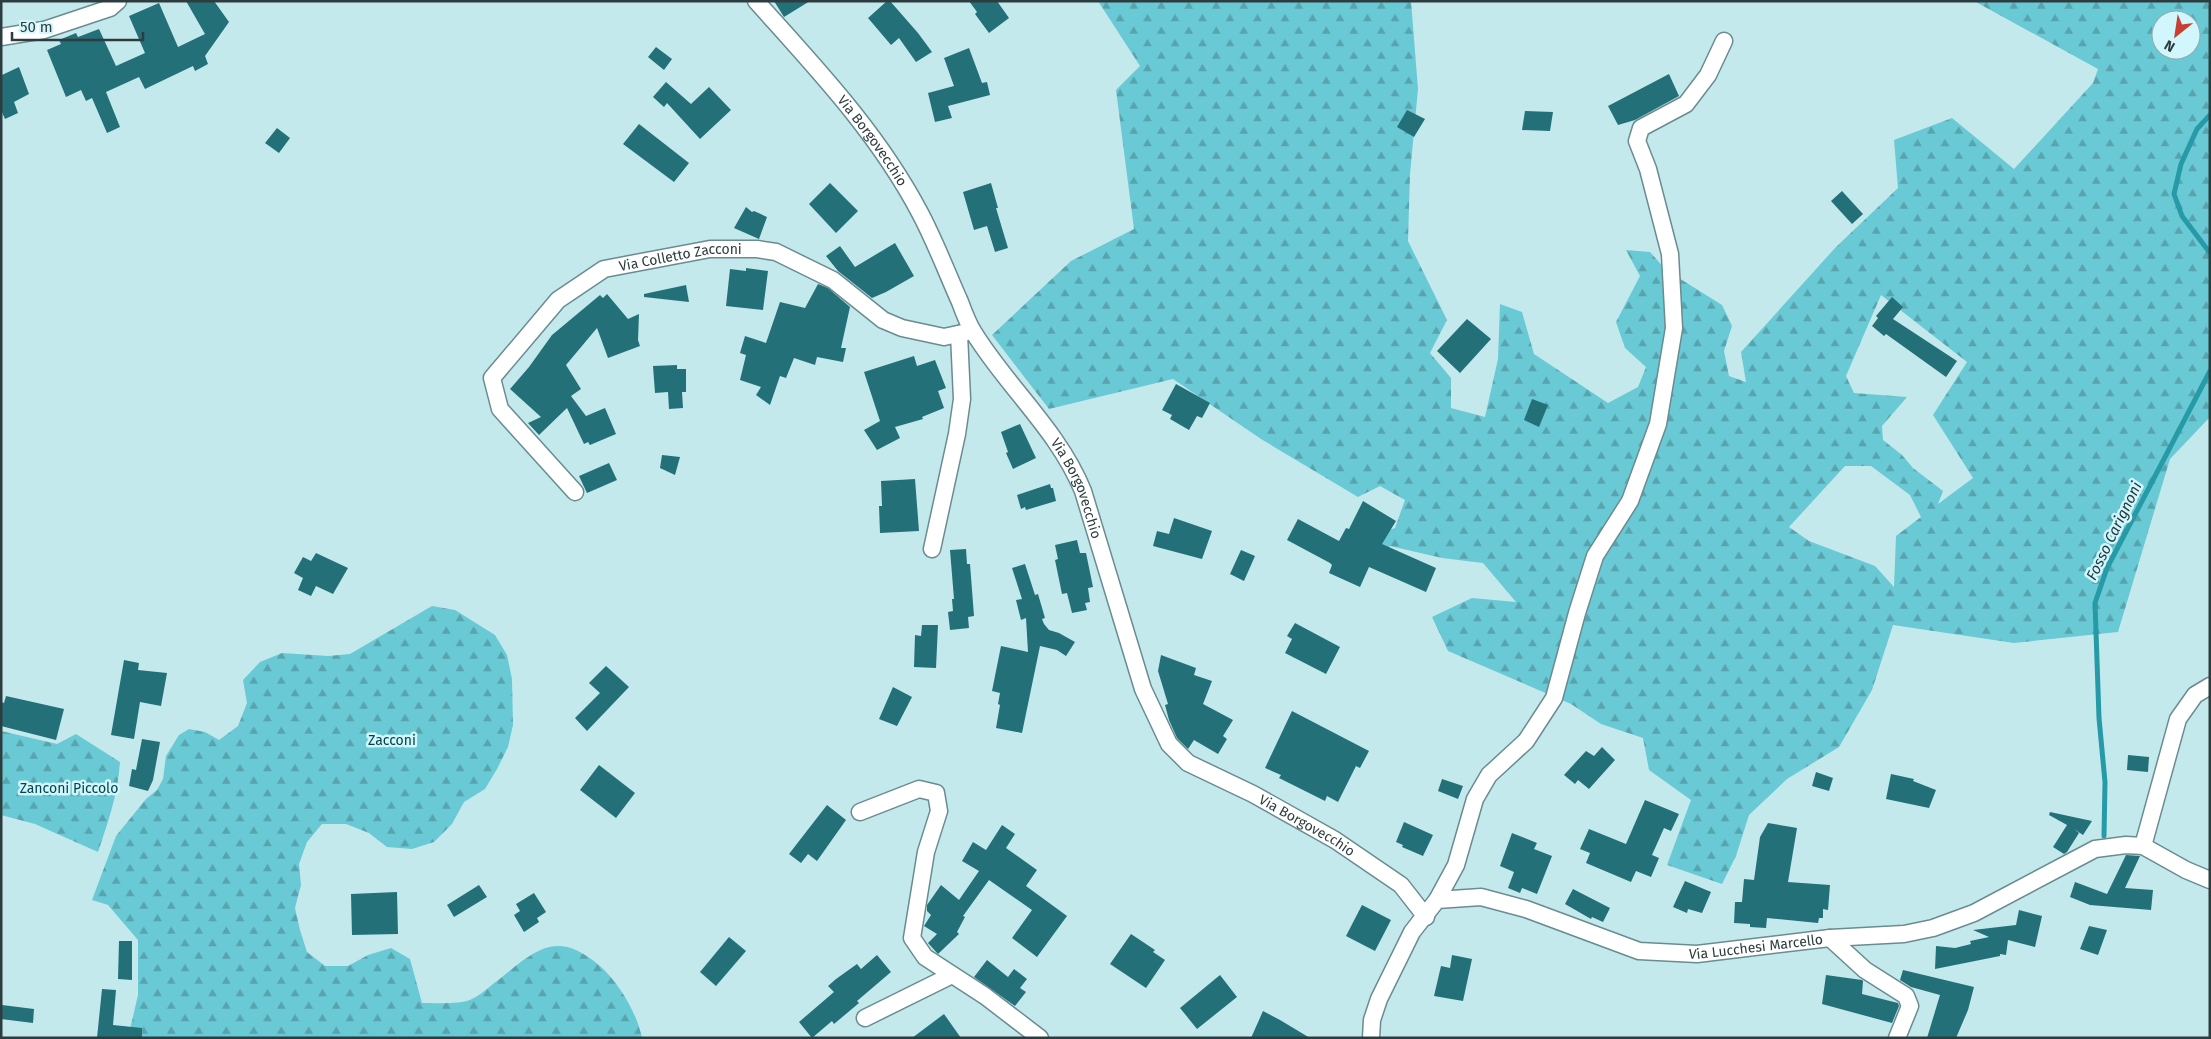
<svg xmlns="http://www.w3.org/2000/svg" width="2211" height="1039" viewBox="0 0 2211 1039" font-family="'Fira Sans',sans-serif">
<style>
.forest{fill:url(#forest-firs);fill-rule:evenodd}
.lines{fill:none;stroke-linecap:round;stroke-linejoin:round}
.stream{stroke:#269aa6;stroke-width:5}
.building{fill:#237079}
.minor-casing{stroke:#698c90;stroke-width:19}
.minor{stroke:#fff;stroke-width:16}
.labels{text-anchor:middle;dominant-baseline:central;stroke-width:5;stroke-linejoin:round;paint-order:stroke}
.street-label{font-size:14px;fill:#2d3c3e;stroke:#d1f6fb}
.park-label{font-size:14px;fill:#00444b;stroke:#d1f6fb}
.water-label{font-size:15px;font-style:italic;fill:#1d3538;stroke:#d1f6fb}
</style>
<defs>
<pattern id="forest-firs" width="22" height="20" patternUnits="userSpaceOnUse" patternTransform="scale(1.25)"><rect width="22" height="20" fill="#69c9d5"/><path d="M5 1l3.5 6h-7zM16 11l3.5 6h-7z" fill="#57a4ae"/></pattern>
</defs>
<rect width="100%" height="100%" fill="#c4e9ed"/>
<g class="forest">
<path d="M1098 1H1411L1418 89 1410 174 1408 241 1447 320 1430 353 1451 378V408L1485 417 1498 359 1500 304 1522 312 1534 354 1608 403 1638 387 1646 367 1625 348 1616 322 1640 276 1626 250 1650 252 1666 270 1722 305 1732 326 1724 351 1729 376 1746 382 1741 352 1836 247 1898 188 1894 140 1952 118 2014 169 2093 83 2098 69 1974 1H2210V417L2170 459 2118 632 2014 643 1893 625 1872 690 1839 747 1787 779 1749 815 1736 856 1722 884 1667 865 1691 800 1649 770 1643 738 1601 724 1571 704 1448 651 1432 617 1472 598 1516 602 1483 563 1442 558 1390 546 1384 558 1378 534 1395 528 1405 500 1380 486 1358 497 1261 439 1173 379 1049 409 992 335 1071 261 1134 229 1116 90 1140 66ZM2161 20H2191V50H2161ZM1881 295 1967 362 1933 415 1973 478 1938 504 1943 491 1913 468 1902 455 1883 440 1882 426 1907 397 1854 393 1846 376ZM1845 466H1871L1910 495 1921 517 1896 536 1894 587 1875 566 1809 541 1789 527Z"/>
<path d="M432 606 455 610 495 635 507 655 512 679 513 725 508 747 497 769 485 789 464 802 452 824 434 842 412 849 387 847 369 833 346 824H322L307 842 299 864 301 885 295 908 300 930 307 952 325 966H348L368 955 391 948 410 959 422 1003C434 1003 456 1004 467 1001 476 998 486 990 493 984 533 953 554 926 600 966 619 983 637 1013 642 1038H128L138 995V940L108 905 92 900 116 836 146 799 157 790 163 779 166 756 179 735 189 729 205 732 219 740 238 726 247 703 243 680 260 662 282 653 328 656 350 654Z"/>
<path d="M1 731 57 744 76 734 120 762C118 794 108 822 98 852L35 824 1 815Z"/>
</g>
<g class="lines">
<g class="stream">
<polyline points="2210,115 2197,129 2181,164 2174,194 2182,216 2210,253"/>
<polyline points="2104,836 2105,782 2099,718 2095,603 2107,568 2210,371"/>
</g>
</g>
<g class="building">
<polygon points="186,1 214,1 229,22 205,56 208,64 195,71 193,66 145,89 139,77 106,92 120,127 107,133 92,98 86,101 81,90 66,97 47,50 61,44 59,40 76,33 78,37 99,29 116,66 145,53 129,16 159,3 178,47 205,34"/>
<polygon points="774,1 810,1 784,17"/>
<polygon points="887,1 890,1 918,33 932,52 916,62 899,38 891,45 868,18"/>
<polygon points="969,1 997,1 1009,18 989,33 975,14 977,12"/>
<polygon points="656,47 672,59 664,70 648,57"/>
<polygon points="969,48 982,83 987,82 990,95 948,106 952,118 935,122 928,93 954,86 944,58"/>
<polygon points="19,67 29,94 14,102 18,113 5,119 1,110 1,74 2,75"/>
<polygon points="1669,74 1679,96 1635,120 1618,125 1608,106"/>
<polygon points="666,82 691,104 709,87 731,110 700,139 667,103 664,107 653,97"/>
<polygon points="1407,110 1425,119 1414,137 1397,127"/>
<polygon points="1525,111 1553,112 1550,131 1522,130"/>
<polygon points="639,124 689,163 674,182 623,144"/>
<polygon points="277,128 290,138 279,153 265,143"/>
<polygon points="830,183 858,211 836,233 809,204"/>
<polygon points="991,183 998,208 996,208 1008,248 995,252 987,226 974,230 963,192"/>
<polygon points="1842,191 1863,214 1852,224 1831,201"/>
<polygon points="746,207 752,212 754,211 767,217 759,239 734,228"/>
<polygon points="895,243 914,276 886,292 872,298 838,271 826,256 840,246 855,267"/>
<polygon points="746,268 768,271 763,310 726,306 730,269 746,271"/>
<polygon points="818,284 828,288 850,307 841,348 846,348 843,362 817,357 815,365 794,358 786,378 780,376 770,405 756,395 761,387 740,380 746,355 740,353 745,336 766,343 780,302 805,308"/>
<polygon points="686,285 689,302 644,297 644,294"/>
<polygon points="607,294 628,319 639,314 638,340 640,346 608,358 597,328 566,365 581,389 571,396 586,416 605,408 616,434 590,445 588,442 584,444 567,408 539,435 528,423 541,417 510,389 529,367 552,335 600,295 603,298"/>
<polygon points="1892,297 1903,307 1893,319 1957,361 1946,377 1886,334 1884,336 1872,326 1878,318 1876,316"/>
<polygon points="1467,319 1491,339 1460,373 1437,351"/>
<polygon points="914,356 917,366 935,360 946,388 938,391 944,408 922,417 923,419 895,427 900,438 877,450 864,430 880,421 864,372"/>
<polygon points="677,365 677,369 686,369 686,392 682,392 683,408 669,409 668,392 655,393 653,366"/>
<polygon points="1176,384 1210,403 1202,418 1197,416 1189,430 1170,419 1172,415 1162,410"/>
<polygon points="1532,399 1548,405 1539,427 1524,420"/>
<polygon points="1020,424 1036,458 1013,469 1006,453 1008,452 1001,432"/>
<polygon points="662,455 680,457 675,475 660,468"/>
<polygon points="609,463 617,480 587,493 579,476"/>
<polygon points="915,479 919,531 880,533 879,506 882,506 881,481"/>
<polygon points="1050,484 1051,488 1053,488 1056,501 1026,510 1025,507 1021,509 1017,495"/>
<polygon points="1363,501 1396,521 1382,544 1436,568 1426,592 1369,567 1360,587 1329,573 1332,565 1330,563 1287,540 1298,519 1339,541 1346,528 1349,529"/>
<polygon points="1174,518 1212,531 1202,559 1153,546 1157,531 1169,534"/>
<polygon points="1077,540 1080,553 1086,553 1093,587 1088,588 1090,602 1085,603 1087,610 1072,613 1067,593 1062,594 1055,560 1058,559 1055,545"/>
<polygon points="966,549 967,564 970,564 974,616 968,617 969,628 950,630 948,612 953,611 952,599 954,599 950,550"/>
<polygon points="1241,550 1255,556 1244,581 1230,574"/>
<polygon points="316,553 348,568 333,594 316,586 311,596 298,590 303,578 294,573 303,557 311,561"/>
<polygon points="1025,564 1035,595 1038,594 1045,618 1042,619 1044,624 1049,630 1059,633 1075,642 1066,656 1057,650 1040,646 1022,733 996,728 1000,705 998,704 1000,693 992,691 1001,646 1028,652 1026,618 1021,620 1016,600 1022,599 1012,568"/>
<polygon points="1295,623 1340,647 1326,674 1285,653 1292,639 1287,636"/>
<polygon points="922,625 938,625 936,668 914,667 915,635 921,636"/>
<polygon points="1161,655 1196,668 1194,675 1212,681 1203,704 1233,720 1223,736 1227,739 1218,754 1194,740 1188,749 1177,738 1169,720 1165,705 1168,704 1158,671"/>
<polygon points="124,660 139,663 138,670 167,673 161,706 140,702 134,739 111,735"/>
<polygon points="606,666 629,687 587,731 575,718 600,693 589,683"/>
<polygon points="893,687 912,697 897,726 879,719"/>
<polygon points="6,696 64,709 56,740 1,726 1,702 4,703"/>
<polygon points="1292,711 1369,751 1360,768 1356,766 1338,802 1327,796 1325,801 1279,778 1281,775 1265,768"/>
<polygon points="142,739 160,742 153,780 148,791 129,786 132,769 136,770"/>
<polygon points="1602,747 1615,760 1589,789 1578,780 1575,784 1564,775 1586,751 1594,756"/>
<polygon points="2128,755 2149,757 2148,772 2127,770"/>
<polygon points="599,765 635,793 616,818 580,790"/>
<polygon points="1816,772 1833,778 1829,791 1812,786"/>
<polygon points="1891,774 1914,779 1913,781 1936,790 1929,808 1886,799"/>
<polygon points="1442,779 1463,786 1458,799 1438,791"/>
<polygon points="1645,800 1679,814 1671,831 1664,828 1652,855 1659,858 1651,877 1636,871 1631,882 1586,863 1590,853 1580,849 1589,829 1626,844"/>
<polygon points="827,805 846,820 817,861 808,854 801,863 789,854"/>
<polygon points="2050,812 2092,821 2083,835 2074,829 2079,833 2067,852 2064,854 2053,847 2067,825 2049,815"/>
<polygon points="1404,822 1433,835 1423,856 1402,847 1403,845 1396,842"/>
<polygon points="1768,823 1797,828 1788,882 1830,885 1828,910 1823,909 1823,918 1819,918 1818,923 1767,918 1766,928 1750,927 1750,924 1734,923 1735,902 1742,902 1744,879 1754,880 1760,837"/>
<polygon points="1002,825 1015,834 1006,848 1037,870 1026,886 1067,916 1037,957 1012,938 1032,910 989,880 963,916 965,917 957,932 959,934 938,954 928,943 937,934 924,926 931,915 927,911 927,905 941,885 959,900 979,871 962,861 973,842 986,850"/>
<polygon points="1512,833 1537,843 1534,849 1552,856 1537,894 1522,888 1520,893 1508,888 1514,872 1500,866"/>
<polygon points="2126,855 2140,856 2125,888 2153,890 2151,910 2090,905 2070,897 2075,882 2107,894"/>
<polygon points="1685,881 1711,892 1702,913 1688,909 1687,913 1673,907"/>
<polygon points="479,885 487,897 454,917 447,905"/>
<polygon points="1573,889 1610,908 1603,922 1592,917 1591,919 1565,904"/>
<polygon points="397,892 398,934 352,935 351,894"/>
<polygon points="534,893 546,912 537,918 539,922 524,932 514,915 520,911 516,904"/>
<polygon points="1362,905 1391,920 1375,951 1346,936"/>
<polygon points="2019,910 2042,916 2035,947 2008,940 2006,955 2000,954 2000,956 1935,969 1936,946 1955,948 1971,944 1970,941 1989,937 1973,930 2016,925"/>
<polygon points="2089,926 2107,930 2098,955 2080,949"/>
<polygon points="1131,934 1155,950 1153,952 1165,960 1146,988 1110,964"/>
<polygon points="729,937 746,951 716,986 700,972"/>
<polygon points="119,941 132,941 132,980 118,979"/>
<polygon points="877,955 891,972 857,1001 859,1003 834,1024 832,1021 812,1038 799,1022 834,992 828,986 836,979 857,964 861,969"/>
<polygon points="1452,955 1472,959 1463,1001 1434,996 1441,966 1450,968"/>
<polygon points="987,960 1008,977 1014,969 1027,979 1020,988 1026,992 1015,1006 974,977"/>
<polygon points="1903,970 1974,987 1968,1010 1956,1038 1927,1038 1940,995 1911,987 1900,980"/>
<polygon points="1220,975 1237,997 1197,1029 1180,1008"/>
<polygon points="1826,975 1862,980 1863,981 1862,994 1898,1003 1899,1006 1892,1023 1822,1004"/>
<polygon points="102,989 116,990 113,1025 142,1028 142,1038 97,1038"/>
<polygon points="2,1005 34,1009 33,1023 1,1019"/>
<polygon points="1263,1011 1280,1020 1310,1038 1251,1038"/>
<polygon points="944,1014 961,1038 912,1038"/>
</g>
<g class="lines">
<g class="minor-casing">
<g id="minor">
<path id="s1" d="M756 1C816 68 878 133 920 213 935 241 947 273 960 302 964 313 968 324 974 333 1008 388 1058 430 1083 491L1143 689 1169 744 1188 763 1253 794 1335 840 1401 885 1426 917"/>
<polyline points="1,37 44,30 110,8 118,1"/>
<path id="s2" d="M575 492 500 409 492 378 558 300 604 269 710 249H757L776 252 833 280 883 320 902 328 944 337 972 331"/>
<polyline points="932,549 957,434 962,399 959,334"/>
<polyline points="860,812 919,789 936,793 939,811 926,852 912,938 925,957 985,996 1040,1038"/>
<polyline points="2143,846 2178,719 2195,695 2210,686"/>
<polyline points="1437,900 1456,865 1475,799 1489,775 1526,741 1554,698 1577,613 1595,556 1630,501 1658,424 1674,328 1670,254 1648,169 1637,141 1641,128 1686,104 1708,75 1724,41"/>
<polyline points="1830,938 1865,970 1906,996 1910,1006 1897,1038"/>
<polyline points="865,1018 952,975"/>
<path id="s3" d="M1371 1038 1372 1020 1379 999 1412 932 1437 900 1481 897 1526 909 1639 951 1697 954 1830 938 1904 934 1933 928 1974 913 2095 849 2126 845 2143 846 2186 870 2210 880"/>
</g>
</g>
<use href="#minor" class="minor"/>
</g>
<g class="labels">
<g class="street-label">
<text stroke="none"><textPath href="#s1" startOffset="182">Via Borgovecchio</textPath></text>
<text stroke="none"><textPath href="#s2" startOffset="379">Via Colletto Zacconi</textPath></text>
<text stroke="none"><textPath href="#s1" startOffset="588">Via Borgovecchio</textPath></text>
<text stroke="none"><textPath href="#s1" startOffset="1022">Via Borgovecchio</textPath></text>
<text stroke="none"><textPath href="#s3" startOffset="484">Via Lucchesi Marcello</textPath></text>
</g>
<g class="park-label">
<text x="392" y="740">Zacconi</text>
<text x="69" y="788">Zanconi Piccolo</text>
</g>
<g class="water-label">
<text transform="translate(2114 531) rotate(-64)">Fosso Carignoni</text>
</g>
</g>
<rect width="2211" height="1039" fill="none" stroke="#2d3c3e" stroke-width="5"/>
<g transform="translate(2176 35) rotate(210)"><circle r="24" fill="#d1f6fb" stroke="#8facaf"/>
<path d="M0-4L9 19L0 12L-9 19Z" fill="#ca3d31"/>
<text y="-8" font-size="14" font-weight="bold" text-anchor="middle" fill="#2d3c3e">N</text>
</g>
<path d="M12 32v8h131v-8" fill="none" stroke="#2d3c3e" stroke-width="2.5"/>
<text x="20" y="32" font-size="15" fill="#2d3c3e" stroke="#d1f6fb" stroke-width="4" paint-order="stroke">50 m</text>
</svg>
